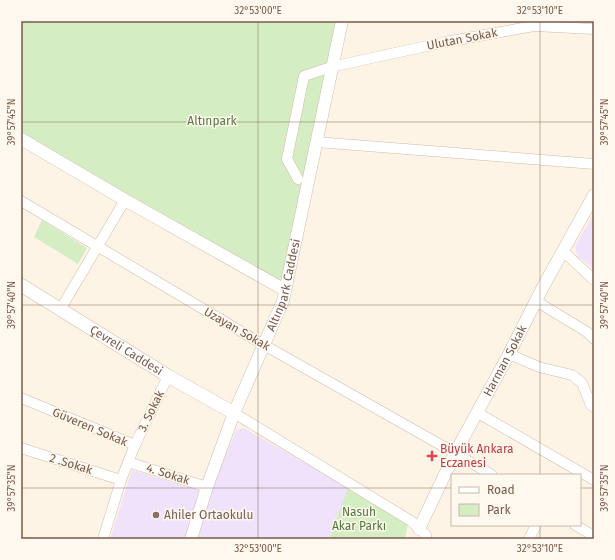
<svg xmlns="http://www.w3.org/2000/svg" width="615" height="560" viewBox="0 0 615 560" font-family="'Fira Sans',sans-serif">
<style>
.education{fill:#f1e2fb}
.green{fill:#d4edc2}
.lines{fill:none;stroke-linecap:round;stroke-linejoin:round}
.minor-casing{stroke:#d1bbaa;stroke-width:11}
.tertiary-casing{stroke:#d1bbaa;stroke-width:13}
.secondary-casing{stroke:#d7beaa;stroke-width:14}
.minor{stroke:#fff;stroke-width:10}
.tertiary{stroke:#fff;stroke-width:12}
.secondary{stroke:#fff;stroke-width:13}
.ticks{fill:none;stroke:#7a5948;stroke-width:1;stroke-opacity:0.45}
.health-dot{fill:#e0444e;stroke:#fff8ee;stroke-width:1.5}
.education-dot{fill:#8d6e63;stroke:#fff8ee;stroke-width:1.5}
.labels{text-anchor:middle;dominant-baseline:central;stroke-width:3;stroke-linejoin:round;paint-order:stroke}
.street-label{font-size:12px;fill:#7a5948;stroke:#fff8ee}
.park-label{font-size:12px;fill:#4f7a3c;stroke:#fff8ee}
.health-label{font-size:12px;fill:#be3a42;stroke:#fff8ee;text-anchor:start}
.education-label{font-size:12px;fill:#785e54;stroke:#fff8ee;text-anchor:start}
.neatline{fill:none;stroke:#7a5948;stroke-width:1.5}
.ticks-label{font-size:10px;text-anchor:middle;fill:#7a5948}
</style>
<rect width="100%" height="100%" fill="#fef4e6"/>
<g class="education">
<polygon points="594,214 594,269 577,256 575,246"/>
<polygon points="244,428 348,488 329,539 197,539 211,491 236,430"/>
<polygon points="132,470 201,491 187,539 110,539"/>
</g>
<g class="green">
<polygon points="21,21 342,21 285,290 21,139"/>
<polygon points="42,220 87,248 78,264 34,237"/>
<polygon points="348,488 408,524 405,539 329,539"/>
</g>
<g class="lines">
<g class="minor-casing">
<g id="minor">
<polyline points="316,142 594,164"/>
<polyline points="298,179 287,159 304,76 331,67 445,42 534,26 594,29"/>
<polyline points="21,201 264,345 455,453 492,475"/>
<polyline points="563,251 594,280"/>
<polyline points="536,301 587,332 594,339"/>
<polyline points="60,310 125,200"/>
<polyline points="509,354 539,367 572,375 582,383 591,405 594,407"/>
<polyline points="21,398 135,445"/>
<polyline points="234,413 411,521 426,535 426,539"/>
<polyline points="478,413 594,480"/>
<polyline points="21,448 121,480"/>
<polyline points="128,462 207,487"/>
<polyline points="575,525 594,536"/>
<polyline points="103,539 121,480 135,445 168,376"/>
<polyline points="529,539 536,525"/>
</g>
</g>
<g class="tertiary-casing">
<g id="tertiary">
<polyline points="21,139 125,200 285,290"/>
<path id="s1" d="M419 529 455 453 509 354 544 285 594 195"/>
<path id="s2" d="M191 539 207 487 234 413 283 301 342 21"/>
</g>
</g>
<g class="secondary-casing">
<g id="secondary">
<path id="s3" d="M21 285 168 376 234 413"/>
</g>
</g>
<use href="#minor" class="minor"/>
<use href="#tertiary" class="tertiary"/>
<use href="#secondary" class="secondary"/>
</g>
<path class="ticks" d="M258 21V539M540 21V475M21 122H594M21 305H594M21 488H452M580 488H594M540 525V539"/>
<path class="health-dot" d="M430 450h4v4h4v4h-4v4h-4v-4h-4v-4h4z"/>
<circle class="education-dot" cx="156" cy="515" r="4"/>
<g class="labels">
<g class="street-label">
<text transform="translate(462 39) rotate(-11)">Ulutan Sokak</text>
<text stroke="none"><textPath href="#s2" startOffset="271">Altınpark Caddesi</textPath></text>
<text transform="translate(237 329) rotate(30)">Uzayan Sokak</text>
<text stroke="none"><textPath href="#s3" startOffset="124">Çevreli Caddesi</textPath></text>
<text stroke="none"><textPath href="#s1" startOffset="189">Harman Sokak</textPath></text>
<text transform="translate(151 411) rotate(-64)">3. Sokak</text>
<text transform="translate(90 427) rotate(23)">Güveren Sokak</text>
<text transform="translate(71 464) rotate(17)">2 .Sokak</text>
<text transform="translate(168 474) rotate(18)">4. Sokak</text>
</g>
<g class="park-label">
<text x="212" y="121">Altınpark</text>
<text x="359" y="512">Nasuh<tspan x="359" dy="14">Akar Parkı</tspan></text>
</g>
<g class="health-label">
<text x="440" y="449">Büyük Ankara<tspan x="440" dy="14">Eczanesi</tspan></text>
</g>
<g class="education-label">
<text x="164" y="515">Ahiler Ortaokulu</text>
</g>
</g>
<rect width="615" height="560" fill="none" stroke="#fff8ee" stroke-width="44"/>
<rect x="451" y="474" width="130" height="52" fill="#fff8ee" stroke="#cab8ac"/>
<rect x="459" y="487" width="20" height="6" fill="#ffffff" stroke="#cab8ac"/>
<text x="487" y="494" font-size="12" fill="#7a5948">Road</text>
<rect x="459" y="504" width="20" height="12" fill="#d4edc2" stroke="#cab8ac"/>
<text x="487" y="514" font-size="12" fill="#7a5948">Park</text>
<rect x="22" y="22" width="571" height="516" class="neatline"/>
<g class="ticks-label">
<text x="258" y="14">32°53'00"E</text>
<text x="540" y="14">32°53'10"E</text>
<text transform="translate(11 122) rotate(-90)" y="4">39°57'45"N</text>
<text transform="translate(604 122) rotate(-90)" y="4">39°57'45"N</text>
<text transform="translate(11 305) rotate(-90)" y="4">39°57'40"N</text>
<text transform="translate(604 305) rotate(-90)" y="4">39°57'40"N</text>
<text transform="translate(11 488) rotate(-90)" y="4">39°57'35"N</text>
<text transform="translate(604 488) rotate(-90)" y="4">39°57'35"N</text>
<text x="258" y="552">32°53'00"E</text>
<text x="540" y="552">32°53'10"E</text>
</g>
</svg>
